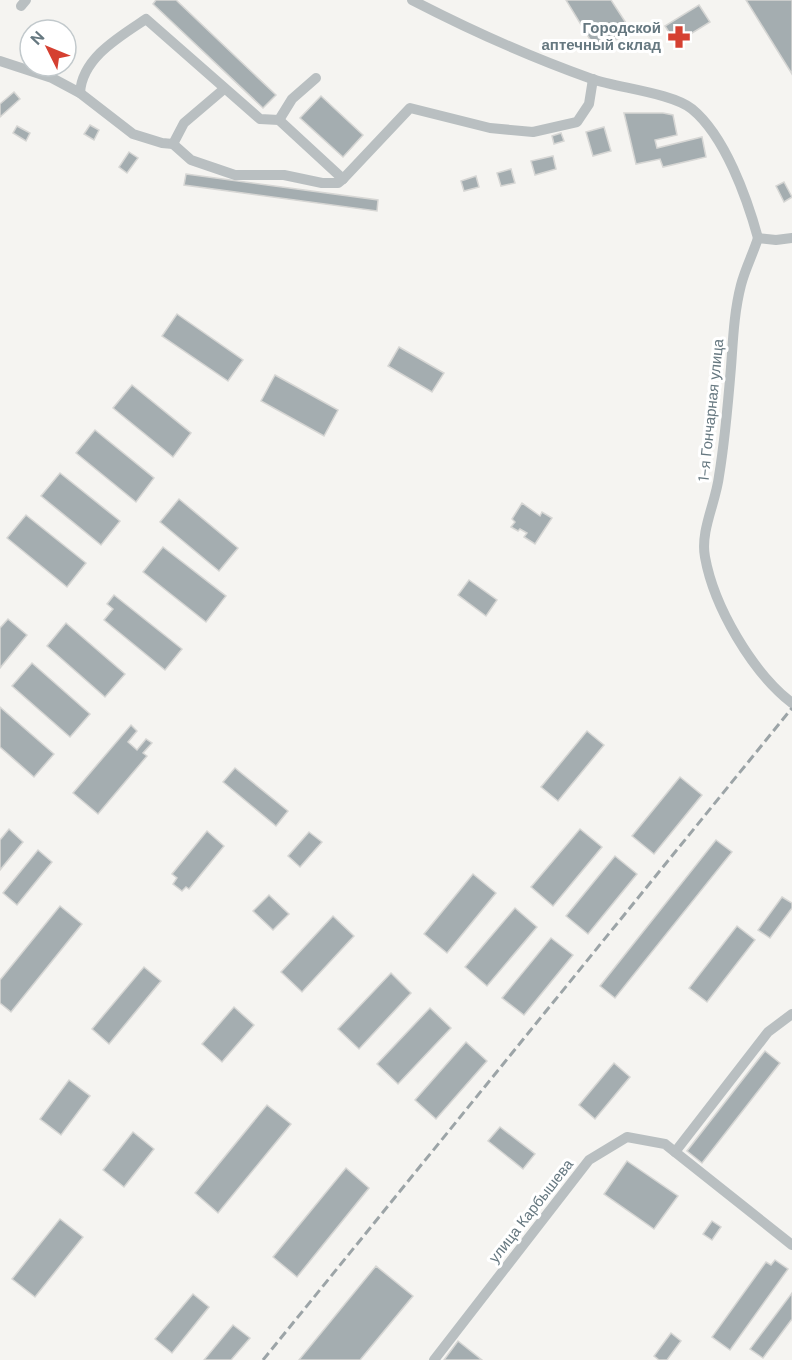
<svg xmlns="http://www.w3.org/2000/svg" width="792" height="1360" viewBox="0 0 792 1360" font-family="'DM Sans',sans-serif">
<style>
.building{fill:#a4adb0;stroke:#d6d6d4;stroke-width:1.5}
.lines{fill:none;stroke-linecap:round;stroke-linejoin:round}
.minor{stroke:#b9bfc1;stroke-width:10}
.rail{stroke:#9ca4a7;stroke-width:3;stroke-dasharray:9 4.5;stroke-linecap:butt}
.labels{text-anchor:middle;dominant-baseline:central;stroke-width:6;stroke-linejoin:round;paint-order:stroke}
.poi-label{font-size:15px;font-weight:bold;fill:#667880;stroke:#fff;text-anchor:end}
.street-label{font-size:15px;fill:#667880;stroke:#fff}
</style>
<rect width="100%" height="100%" fill="#f5f4f1"/>
<g class="building">
<polygon points="156,0 176,0 276,95 263,108 153,4"/>
<polygon points="566,0 611,0 626,23 617,28 622,36 597,51"/>
<polygon points="746,0 792,0 792,74"/>
<polygon points="699,5 710,22 676,43 665,26"/>
<polygon points="14,92 20,99 0,117 0,104"/>
<polygon points="321,96 363,135 343,157 300,118"/>
<polygon points="624,113 663,113 673,115 677,135 655,140 657,148 702,137 706,157 663,167 660,159 636,164"/>
<polygon points="90,125 99,130 94,140 84,134"/>
<polygon points="17,126 30,133 26,141 13,133"/>
<polygon points="604,127 611,151 593,156 586,132"/>
<polygon points="561,133 564,141 554,144 552,136"/>
<polygon points="129,152 138,158 127,173 119,167"/>
<polygon points="553,156 556,169 535,175 531,161"/>
<polygon points="511,169 515,183 501,186 497,173"/>
<polygon points="186,174 378,200 377,211 184,185"/>
<polygon points="476,176 479,187 464,191 461,181"/>
<polygon points="784,182 792,197 784,202 776,186"/>
<polygon points="177,314 243,360 228,381 162,336"/>
<polygon points="399,347 444,373 432,392 388,366"/>
<polygon points="275,375 338,410 324,436 261,401"/>
<polygon points="132,385 191,433 173,457 113,408"/>
<polygon points="95,430 154,478 136,502 76,453"/>
<polygon points="60,473 120,521 101,545 41,496"/>
<polygon points="179,499 238,548 219,571 160,522"/>
<polygon points="522,503 540,516 542,512 552,518 535,544 524,537 527,533 520,529 518,531 511,527 515,522 512,519"/>
<polygon points="26,515 86,563 67,587 7,538"/>
<polygon points="163,547 226,596 206,622 143,572"/>
<polygon points="469,580 497,600 486,616 458,595"/>
<polygon points="114,595 182,649 165,670 104,620 113,609 107,604"/>
<polygon points="8,619 27,635 0,668 0,628"/>
<polygon points="66,623 125,674 105,697 47,646"/>
<polygon points="32,663 90,714 70,737 12,686"/>
<polygon points="0,707 54,754 34,777 0,747"/>
<polygon points="131,725 137,731 128,742 137,750 146,739 152,743 143,753 147,756 98,814 73,793"/>
<polygon points="587,731 604,745 558,801 541,787"/>
<polygon points="235,768 288,811 276,826 223,782"/>
<polygon points="680,777 702,795 654,854 632,836"/>
<polygon points="9,829 23,842 0,870 0,840"/>
<polygon points="580,829 602,847 553,906 531,887"/>
<polygon points="207,831 224,846 189,889 186,887 182,891 173,884 177,878 172,874"/>
<polygon points="309,832 322,842 300,867 288,856"/>
<polygon points="716,840 732,852 615,998 600,986"/>
<polygon points="38,850 52,862 17,905 3,893"/>
<polygon points="615,856 637,874 588,934 566,916"/>
<polygon points="473,874 496,893 447,953 424,934"/>
<polygon points="269,895 289,914 273,930 253,911"/>
<polygon points="782,897 792,903 792,908 770,938 758,930"/>
<polygon points="60,906 82,924 11,1012 0,1003 0,980"/>
<polygon points="515,908 537,927 487,986 465,967"/>
<polygon points="333,916 354,936 302,992 281,972"/>
<polygon points="737,926 755,940 707,1002 689,988"/>
<polygon points="551,938 573,955 524,1015 502,998"/>
<polygon points="144,967 161,981 109,1044 92,1029"/>
<polygon points="391,973 411,993 359,1049 338,1029"/>
<polygon points="234,1007 254,1025 222,1062 202,1044"/>
<polygon points="430,1008 451,1028 398,1084 377,1064"/>
<polygon points="466,1042 487,1061 436,1119 415,1100"/>
<polygon points="765,1051 780,1063 702,1163 687,1151"/>
<polygon points="614,1063 630,1077 595,1119 579,1105"/>
<polygon points="69,1080 90,1096 61,1135 40,1119"/>
<polygon points="267,1105 291,1124 218,1213 195,1193"/>
<polygon points="500,1127 535,1154 523,1169 488,1141"/>
<polygon points="133,1132 154,1149 124,1187 103,1170"/>
<polygon points="627,1161 678,1196 654,1229 604,1194"/>
<polygon points="346,1168 369,1188 297,1277 273,1257"/>
<polygon points="60,1219 83,1237 35,1297 12,1279"/>
<polygon points="712,1221 721,1227 712,1240 703,1234"/>
<polygon points="775,1260 788,1269 730,1350 712,1337 766,1262 771,1265"/>
<polygon points="376,1266 413,1296 360,1360 299,1360"/>
<polygon points="792,1293 792,1319 763,1358 750,1349"/>
<polygon points="193,1294 209,1307 172,1353 155,1339"/>
<polygon points="233,1325 250,1338 231,1360 204,1360"/>
<polygon points="671,1333 681,1341 667,1360 659,1360 654,1356"/>
<polygon points="458,1341 482,1360 444,1360"/>
</g>
<g class="lines">
<g class="minor">
<path d="M412 0C470 30 530 57 592 79 618 88 672 93 692 109 725 136 747 198 758 238"/>
<polyline points="21,6 26,0"/>
<polyline points="0,61 52,78 80,93 133,134 162,143 173,144 191,160 235,175 284,175 322,183 338,183 343,179 410,108 490,128 533,132 577,122 589,104 593,79"/>
<path d="M80 93C82 58 119 37 146 19L260 119 279 120 343 179"/>
<polyline points="279,120 292,99 316,78"/>
<polyline points="173,144 184,123 224,89"/>
<path d="M758 238C753 254 745 269 741 285 734 312 733 340 731 367 728 404 725 440 719 476 716 502 700 531 705 557 714 607 752 672 792 703"/>
<polyline points="758,238 776,240 792,238"/>
<polyline points="675,1152 768,1032 792,1014"/>
<polyline points="434,1360 589,1160 627,1137 665,1144 792,1245"/>
</g>
<polyline class="rail" points="263,1360 792,708"/>
</g>
<defs>
<g id="pharmacy-bare" transform="scale(1.8)"><path d="M-2-6h4v4h4v4h-4v4h-4v-4h-4v-4h4Z" fill="#d54031" stroke="#fff" stroke-width="2.5" paint-order="stroke"/></g>
</defs>
<g fill-rule="evenodd">
<use href="#pharmacy-bare" x="679" y="37"/>
</g>
<g class="labels">
<g class="poi-label">
<text x="661" y="28">Городской<tspan x="661" dy="17">аптечный склад</tspan></text>
</g>
<g class="street-label">
<text transform="translate(711 410) rotate(-84)">1-я Гончарная улица</text>
<text transform="translate(531 1211) rotate(-52)">улица Карбышева</text>
</g>
</g>
<g transform="translate(48 48) rotate(313)"><circle r="28" fill="#ffffff" stroke="#c2c9cc" stroke-width="1.5"/>
<path d="M0-4.5L10 22L0 15L-10 22Z" fill="#d54031"/>
<text y="-9" font-size="16" font-weight="bold" text-anchor="middle" fill="#667880">N</text>
</g>
</svg>
